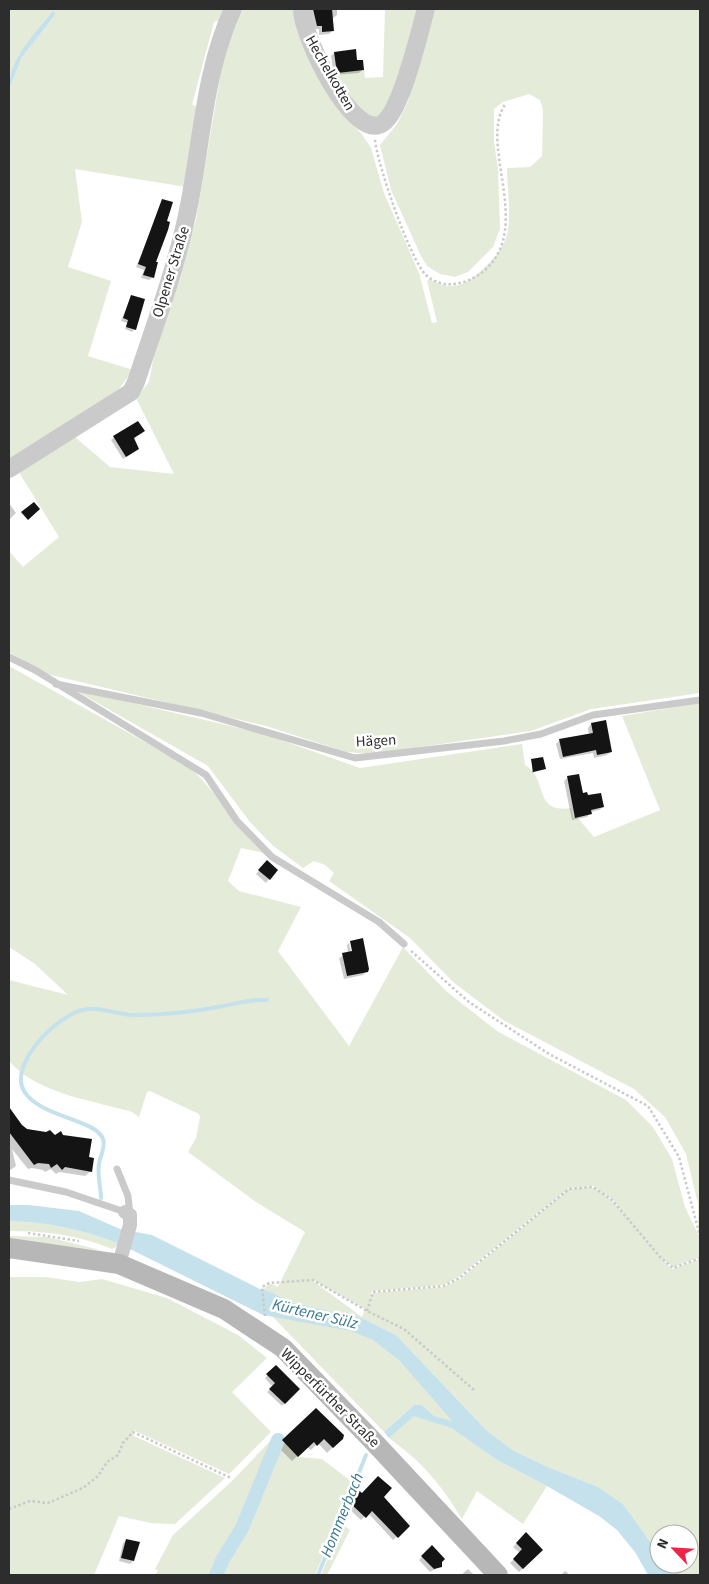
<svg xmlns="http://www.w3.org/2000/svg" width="709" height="1584" viewBox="0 0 709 1584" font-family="'Source Sans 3',sans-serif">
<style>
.green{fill:#e5ebd9;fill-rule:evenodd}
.water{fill:#c4e1ec}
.shadow{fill:#0003}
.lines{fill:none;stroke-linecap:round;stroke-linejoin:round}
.stream{stroke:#c4e1ec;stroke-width:4}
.canal{stroke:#c4e1ec;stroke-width:14}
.building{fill:#141414}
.path{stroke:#cacaca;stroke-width:2.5;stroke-dasharray:2.5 2.5;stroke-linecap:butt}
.service{stroke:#cacaca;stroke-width:7}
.minor{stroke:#cacaca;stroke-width:14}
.tertiary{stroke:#cacaca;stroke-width:18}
.secondary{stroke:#b7b7b7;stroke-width:20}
.labels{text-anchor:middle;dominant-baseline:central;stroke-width:5;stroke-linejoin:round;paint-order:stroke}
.street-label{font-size:15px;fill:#2d2d2d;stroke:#fff}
.water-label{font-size:16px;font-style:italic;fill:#387792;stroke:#fff}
</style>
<rect width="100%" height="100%" fill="#fff"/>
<g class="green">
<polygon points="9,9 223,9 224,12 222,19 214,22 194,97 192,105 199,107 186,187 75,169 82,222 68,267 111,281 88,356 133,370 119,389 9,460 9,89 22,57 56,14 53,12 19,55 9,79"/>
<path d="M243 9H295L298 34 320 76 343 115 361 133 371 148 384 193 419 273 432 323 437 322 427 281 430 279C455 295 472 281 489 263 498 254 506 243 508 230 511 211 507 188 507 168L530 167 542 156 543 110 540 100 529 94 503 102 494 109V142L498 169 500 229 493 247 468 272 455 277 440 274 427 266 421 256 391 190 380 145 397 124 408 101 435 9H700V693L591 709 531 731 372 754 346 752 266 726 47 674 9 652V551L23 567 59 537 17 469 74 436 110 467 174 474 136 398 149 382 156 345 196 220 224 53Z"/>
<polygon points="385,9 419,9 392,99 386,111 375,119 363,115 334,73 364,70 365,78 383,77"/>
<path d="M9 666 188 766C217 792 237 825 264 853L241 848 228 881 239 891 301 907 278 951 349 1046 403 947 446 991 497 1031 626 1100 653 1127 672 1159 685 1207 700 1238V1257L673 1267 660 1257 612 1199 593 1186 569 1188 457 1278 443 1285 372 1291 370 1298 373 1293 443 1287 459 1280 569 1189C576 1189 586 1186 593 1188 616 1195 650 1250 672 1269L700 1259V1575H674L666 1564H689V1534H659V1554L623 1504 598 1487 548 1467 514 1451 487 1431 396 1335 362 1318 294 1303 264 1289 269 1283 278 1287 305 1232 256 1202 188 1152 196 1138 200 1117 199 1114 150 1091 147 1092 139 1117 132 1112C91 1100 38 1094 9 1061V980L68 995 35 964 9 947ZM313 1280 365 1309 362 1317 313 1281Z"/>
<path d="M73 689 264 734 360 768 522 744 525 765C549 778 532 814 571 808L573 818 577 817 594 837 660 810 622 716 700 703V1235L698 1228V1204L686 1154 665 1117 634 1089 503 1020 453 982 410 938 329 881 334 873 325 865 314 861 303 868 272 845 250 822 208 766Z"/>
<path d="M9 1221C47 1222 81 1229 117 1243L116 1247 112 1249C79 1235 45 1231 9 1231Z"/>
<polygon points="9,1236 48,1237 104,1251 48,1244 9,1243"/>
<polygon points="9,1277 45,1277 80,1282 102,1279 167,1298 238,1335 267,1358 232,1392 271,1432 229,1474 133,1430 134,1436 225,1478 175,1524 151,1523 119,1516 94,1575 9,1575"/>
<path d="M272 1316C304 1322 344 1324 373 1340 405 1358 429 1395 453 1422L434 1416 422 1405H414L384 1432Z"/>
<path d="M414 1415 451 1428 497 1460 547 1486 523 1524 477 1491 462 1519C440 1483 423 1463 389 1438Z"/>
<polygon points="275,1436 239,1527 219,1557 212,1575 155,1575 158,1571 155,1569 173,1535 232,1481"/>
<polygon points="283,1440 299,1457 322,1459 353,1483 315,1575 220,1575 226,1560 245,1530"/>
<polygon points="342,1524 350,1530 327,1575 321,1575"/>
</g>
<g class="water">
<path d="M53 11 56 14 22 57 9 89C9 58 35 34 53 11Z"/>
<path d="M9 1205H29L79 1211 120 1229 152 1235 260 1289H264L294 1303 362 1318 396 1335 487 1431 514 1451 548 1467 598 1487 623 1504 659 1554V1564H666L674 1575H648L635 1552 617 1530 599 1516 547 1486 497 1460 451 1428 414 1416 389 1438 384 1432 414 1405H422L434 1416 452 1421 400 1361 373 1340 351 1331 263 1315 132 1250 116 1246 117 1243C81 1229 47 1222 9 1221Z"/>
</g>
<g class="shadow">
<polygon points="310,9 337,9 337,15 332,19 333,30 329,34 319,35 319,29 313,29"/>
<polygon points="334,53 356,62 362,70 359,73 334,75 331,56"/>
<polygon points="163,200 161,243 152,278 149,280 141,278 144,270 136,267"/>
<polygon points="131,296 135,329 132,332 125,329 127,323 121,321"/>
<polygon points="143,431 133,438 134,452 123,459 111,440 114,437"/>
<polygon points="9,503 16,513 9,520"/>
<polygon points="605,722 611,752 607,755 594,758 593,753 560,759 556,744 560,740 589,735 588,728 591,724"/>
<polygon points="532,760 544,769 532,773"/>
<polygon points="567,778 582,795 603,807 599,810 591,812 587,817 572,820 564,781"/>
<polygon points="264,865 269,879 266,883 256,874"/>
<polygon points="362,939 367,971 363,975 344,979 339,958 348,953 347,945 349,943 352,957 354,957 351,943 350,943"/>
<polygon points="9,1106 21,1126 87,1158 91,1171 85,1176 59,1172 56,1174 51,1169 45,1172 43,1170 32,1168 28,1169 12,1149 16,1166 9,1171"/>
<polygon points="276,1367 298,1389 282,1406 267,1392 273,1387 265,1378"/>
<polygon points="316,1410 342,1438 327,1453 318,1443 311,1450 307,1447 292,1461 278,1447"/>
<polygon points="357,1491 362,1495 382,1497 409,1526 393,1540 368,1513 361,1520 348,1508"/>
<polygon points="526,1534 542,1550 519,1572 510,1563 520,1553 513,1547"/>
<polygon points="127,1540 133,1561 130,1564 119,1561 123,1543"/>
<polygon points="432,1547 441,1566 430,1572 419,1560"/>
<polygon points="468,1569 474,1575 461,1575"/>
<polygon points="565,1571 570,1575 561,1575"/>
</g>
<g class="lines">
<g class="stream">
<path d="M101 1198C101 1187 97 1176 99 1164 100 1156 106 1147 103 1139 96 1119 39 1117 24 1091 8 1064 58 1015 83 1010 101 1006 116 1015 135 1015 161 1015 192 1012 218 1007 237 1004 246 999 267 1000"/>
<polyline points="318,1575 366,1455"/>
</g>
<polyline class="canal" points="216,1575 223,1559 242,1528 278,1440"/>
</g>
<g class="building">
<polygon points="313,9 332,9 334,31 322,32 322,26 317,26"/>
<polygon points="356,49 357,60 363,60 364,70 337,73 334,52"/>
<polygon points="162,199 173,202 167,221 170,222 168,230 156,262 158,262 154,278 143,275 146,267 138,264"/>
<polygon points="131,295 145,299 136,330 126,327 128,320 123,318"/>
<polygon points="138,421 145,431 134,438 139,449 126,457 113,436"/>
<polygon points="34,502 40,509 28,520 21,512"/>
<polygon points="606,720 612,752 597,755 596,750 563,757 559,739 593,733 591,723"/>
<polygon points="543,757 546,769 533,772 531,759"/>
<polygon points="579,774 583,793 587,792 588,795 601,793 604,807 591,810 592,814 575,818 567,776"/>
<polygon points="267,860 278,870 270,880 258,870"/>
<polygon points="363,938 369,969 368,972 347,976 342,953 352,951 350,941"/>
<polygon points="9,1107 22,1125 27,1129 46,1132 50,1130 55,1135 61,1131 63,1135 92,1139 89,1157 94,1158 92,1172 65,1167 62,1170 57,1164 51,1168 49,1164 38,1163 34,1165 9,1132"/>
<polygon points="276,1365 300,1389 285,1404 269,1389 275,1383 266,1374"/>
<polygon points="316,1408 344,1435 343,1439 333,1448 324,1439 317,1446 314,1442 298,1457 282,1440"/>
<polygon points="378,1476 392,1488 384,1497 410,1526 398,1538 372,1511 366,1518 351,1504 357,1489 362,1493"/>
<polygon points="526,1532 543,1550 523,1569 513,1559 522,1549 516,1543"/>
<polygon points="126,1539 140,1542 134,1561 121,1558"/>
<polygon points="432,1545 445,1559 442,1562 442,1567 434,1569 421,1556"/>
</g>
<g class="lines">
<g class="path">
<path d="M375 140C377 163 410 260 426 275 443 291 469 284 485 270 534 226 477 143 506 103"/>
<polyline points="411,951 469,1002 549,1054 648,1106 679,1157 700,1236"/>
<polyline points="28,1233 79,1241"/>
<polyline points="367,1311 373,1292 443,1286 458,1279 569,1189 593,1187 612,1200 660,1257 673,1268 700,1258"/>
<polyline points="265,1316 262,1287 269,1283 313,1280 367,1311 404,1329 474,1390"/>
<polyline points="9,1509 30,1501 48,1503 83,1488 98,1476 107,1462 118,1455 123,1443 133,1432 231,1478"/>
</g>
<g class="service">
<polyline points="9,657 35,670 206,775 237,821 272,857 379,922 404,944"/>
<polyline points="56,684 201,713 355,758 504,741 541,734 593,715 700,700"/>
<polyline points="117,1169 128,1196 130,1215"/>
<polyline points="9,1180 66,1192 125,1212"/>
</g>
<polyline class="minor" points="119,1264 130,1225 130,1215 125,1212"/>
<g class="tertiary">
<path d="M302 9C301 33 353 144 383 123 402 110 419 33 426 9"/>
<path d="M9 469 131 392 136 382C154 327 175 272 187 215 202 146 203 74 233 9"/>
</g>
<polyline class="secondary" points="9,1248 119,1264 224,1309 283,1348 373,1441 498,1575"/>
</g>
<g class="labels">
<g class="street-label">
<text transform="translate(330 73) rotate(60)">Hechelkotten</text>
<text transform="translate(171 272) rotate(-73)">Olpener Straße</text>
<text transform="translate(376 741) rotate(-3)">Hägen</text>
<text transform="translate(330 1398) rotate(45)">Wipperfürther Straße</text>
</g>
<g class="water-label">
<text transform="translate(315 1314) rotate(13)">Kürtener Sülz</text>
<text transform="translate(342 1515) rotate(-68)">Hommerbach</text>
</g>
</g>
<rect width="709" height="1584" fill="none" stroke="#2d2d2d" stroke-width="20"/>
<g transform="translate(674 1549) rotate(295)"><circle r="24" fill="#ffffff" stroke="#ababab"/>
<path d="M0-4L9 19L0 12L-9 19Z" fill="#ed2647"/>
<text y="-8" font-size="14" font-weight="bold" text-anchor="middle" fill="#2d2d2d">N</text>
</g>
</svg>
